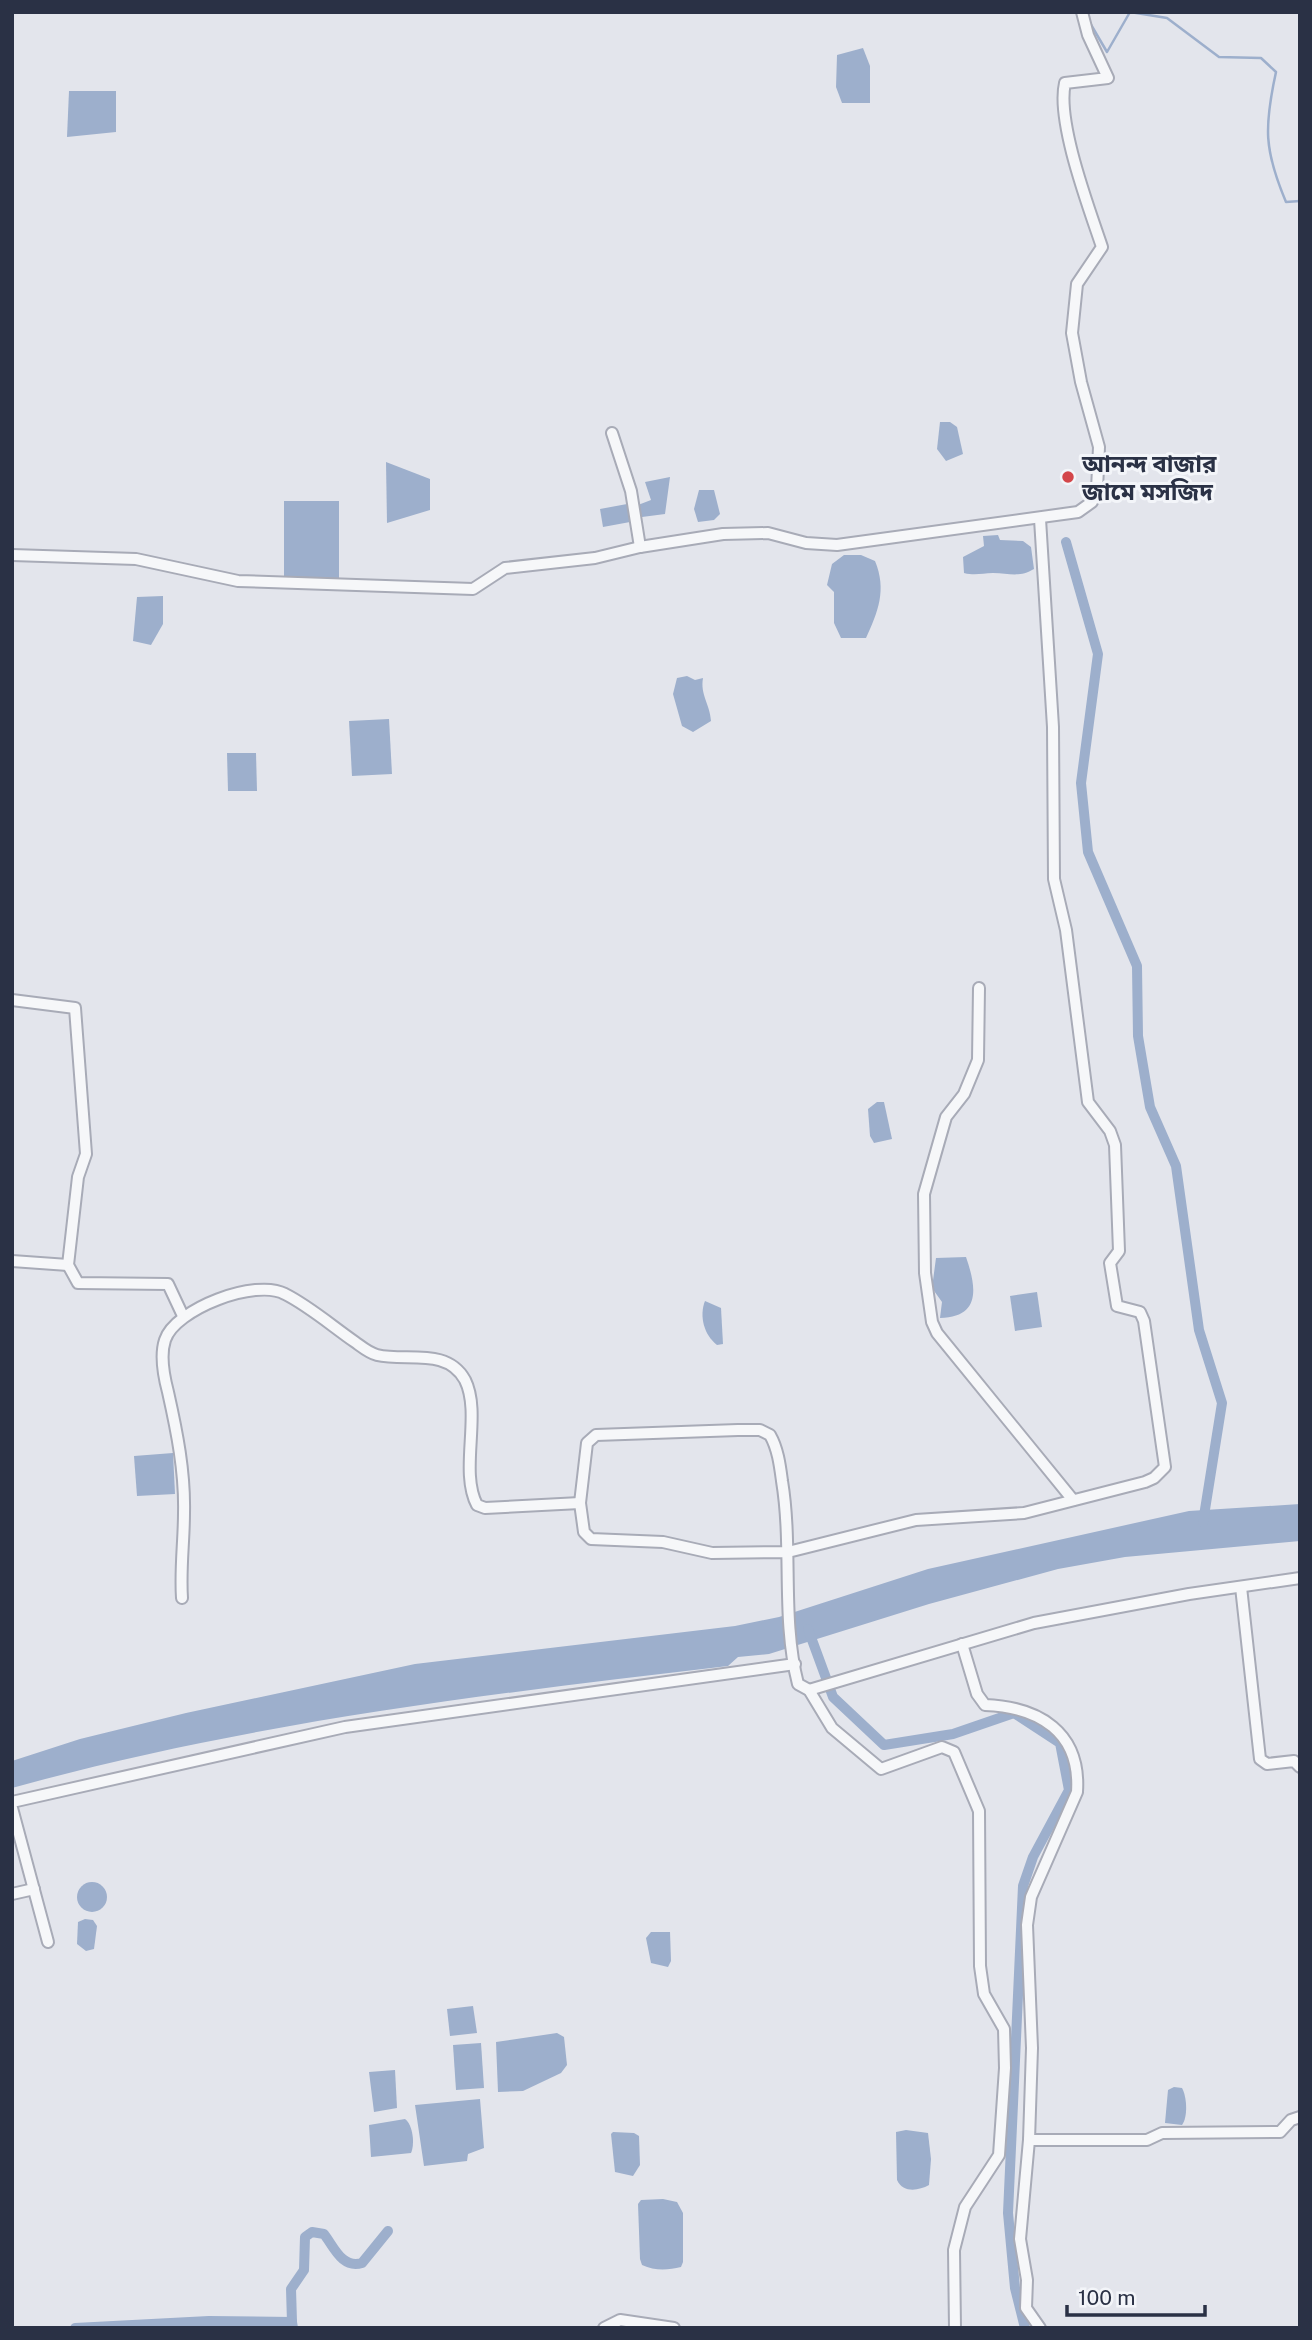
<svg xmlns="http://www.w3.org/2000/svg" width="1312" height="2340" viewBox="0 0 1312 2340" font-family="'Public Sans','Noto Sans Bengali',sans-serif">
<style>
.water{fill:#9dafcc}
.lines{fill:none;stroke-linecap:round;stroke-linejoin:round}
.stream{stroke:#9dafcc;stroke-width:2.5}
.canal{stroke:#9dafcc;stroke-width:10}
.minor-casing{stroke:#a8abb7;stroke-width:14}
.minor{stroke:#f6f7f9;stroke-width:10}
.poi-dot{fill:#d3464a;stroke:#f3f5f9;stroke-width:2.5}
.labels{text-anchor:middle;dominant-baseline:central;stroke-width:6;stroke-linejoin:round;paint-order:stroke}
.poi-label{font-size:24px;font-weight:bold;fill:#2a3145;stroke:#f3f5f9;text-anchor:start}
</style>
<rect width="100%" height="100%" fill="#e3e5ec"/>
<g class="water">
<polygon points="863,48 870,66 870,103 842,103 836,87 837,55"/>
<polygon points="69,91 116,91 116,132 67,137"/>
<polygon points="940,422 950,422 957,427 963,454 946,461 937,449"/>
<polygon points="386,462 430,479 430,510 387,523"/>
<polygon points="670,477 665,514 642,517 638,505 651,500 645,482"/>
<polygon points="699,490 714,490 720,514 714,520 698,522 694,509"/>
<rect x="284" y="501" width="55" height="78"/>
<polygon points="627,504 630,522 603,527 600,509"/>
<path d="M998 535 1000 540 1023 541 1031 547 1034 569C1019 578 1009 573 993 573 982 573 976 576 964 573L963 557 984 546 983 536Z"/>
<path d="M844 555H861L875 561C887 590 878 612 866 638H841L834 623V592L827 585 832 564Z"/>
<polygon points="163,596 163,624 151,645 133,641 137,597"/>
<path d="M687 676 695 680 703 678C700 695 710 704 711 721L693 732 682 726 673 694 677 678Z"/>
<polygon points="389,719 392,774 352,776 349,721"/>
<polygon points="227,753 256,753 257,791 228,791"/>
<polygon points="877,1102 884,1102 892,1139 874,1143 870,1136 868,1109"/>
<path d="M966 1257C976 1286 982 1317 940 1318L942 1302 932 1288 936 1258Z"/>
<polygon points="1037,1292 1042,1327 1015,1331 1010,1296"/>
<path d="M705 1301 721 1308 723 1344 717 1345C704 1335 699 1316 705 1301Z"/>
<polygon points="173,1453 175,1494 137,1496 134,1456"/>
<path d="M1300 1504V1541L1125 1557 1058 1569 929 1604 769 1654 738 1657 728 1666C488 1694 245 1723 12 1788V1761L80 1739 186 1713 415 1664 735 1626 779 1617 928 1569 1189 1511Z"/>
<circle cx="92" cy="1897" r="15"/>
<polygon points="85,1919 93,1920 97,1926 94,1949 86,1951 77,1944 78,1922"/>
<polygon points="651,1932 670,1932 671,1961 668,1967 651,1963 646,1938"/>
<polygon points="473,2006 477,2033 450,2036 447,2009"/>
<polygon points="557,2033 564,2037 567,2065 561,2073 523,2091 498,2092 496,2042"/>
<polygon points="481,2043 484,2088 456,2090 453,2045"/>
<polygon points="395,2070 397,2108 374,2112 369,2072"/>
<path d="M1174 2087 1182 2088C1187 2097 1188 2117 1182 2125L1165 2123 1168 2090Z"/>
<polygon points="480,2099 484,2148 468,2154 467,2161 424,2166 415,2105"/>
<path d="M405 2119C413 2125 415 2144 411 2153L371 2157 369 2125Z"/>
<path d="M906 2130 928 2133 931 2159 929 2185C918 2191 903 2193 897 2180L896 2132Z"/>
<polygon points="613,2132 634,2133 639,2136 640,2165 633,2176 615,2172 611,2134"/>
<path d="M663 2199 677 2202 683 2213V2262L681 2267C668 2270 655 2271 642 2265L640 2259 638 2204 641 2200Z"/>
</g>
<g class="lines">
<path class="stream" d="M1090 23 1107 52 1130 12 1167 18 1219 57 1261 58 1276 72C1264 127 1264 150 1286 202L1300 201"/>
<g class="canal">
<polyline points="1066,542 1098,654 1081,783 1088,852 1137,966 1138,1036 1150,1107 1176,1166 1199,1330 1222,1403 1203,1522"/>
<polyline points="808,1629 833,1697 884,1745 953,1734 1014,1713 1060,1743 1069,1790 1033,1857 1023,1886 1008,2213 1015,2288 1025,2328"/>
<path d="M292 2322 291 2289 304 2270 305 2237 312 2232 324 2234C334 2247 342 2269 362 2263L388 2231"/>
<polyline points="75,2328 209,2321 292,2322 293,2328"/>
</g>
<g class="minor-casing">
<g id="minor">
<polyline points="612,433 631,491 640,547"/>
<path d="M12 555 136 559 238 581 473 589 505 568 595 558 640 547 723 534 768 533 806 543 837 545 1078 512 1092 502 1097 489 1099 447 1081 382 1072 333 1077 284 1102 247C1089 208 1056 121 1065 83L1108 78 1088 35 1082 12"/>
<polyline points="979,988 978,1060 964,1094 946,1117 924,1194 925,1273 932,1322 937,1333 1073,1500"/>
<polyline points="12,1000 75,1008 86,1154 78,1177 68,1265 78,1283 168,1284 183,1316"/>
<polyline points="12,1261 68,1265"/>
<polyline points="1241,1587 1260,1759 1267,1764 1294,1761 1300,1767"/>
<path d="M182 1598C180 1569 184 1541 184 1513 185 1472 177 1432 168 1392 164 1377 160 1355 165 1340 175 1309 256 1278 285 1294 309 1306 332 1326 355 1342 362 1347 369 1353 377 1355 406 1362 447 1347 465 1380 482 1414 459 1471 477 1505L485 1508 580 1503"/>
<path d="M962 1644 977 1694 985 1705C1039 1707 1081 1732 1077 1792L1031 1897 1027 1925 1032 2048 1029 2140 1020 2239 1027 2280 1026 2308 1040 2328"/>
<polyline points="809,1690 1034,1623 1189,1594 1300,1578"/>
<polyline points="12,1802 345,1727 795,1664"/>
<polyline points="12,1808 48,1942"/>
<polyline points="12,1894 34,1889"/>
<polyline points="1029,2140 1147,2140 1162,2133 1280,2132 1291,2120 1300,2117"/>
<polyline points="604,2328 620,2320 674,2328"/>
<path d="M955 2328 954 2250 965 2207 999 2155 1005 2068 1004 2029 984 1994 980 1966 979 1811 954 1752 942 1747 881 1769 832 1728 809 1690 798 1684C781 1618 793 1548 782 1481 780 1466 778 1449 770 1435L760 1430H738L596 1435 587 1443 580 1503 584 1532 591 1539 663 1542 712 1553 788 1552 916 1520 1024 1513 1145 1482 1154 1478 1165 1467 1144 1321 1140 1312 1117 1306 1110 1263 1119 1251 1115 1145 1110 1131 1088 1102 1066 930 1054 879 1053 727 1040 519"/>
</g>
</g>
<use href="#minor" class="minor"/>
</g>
<circle class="poi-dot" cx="1068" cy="477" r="7"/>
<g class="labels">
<g class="poi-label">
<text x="1082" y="463">আনন্দ বাজার<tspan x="1082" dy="28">জামে মসজিদ</tspan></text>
</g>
</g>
<rect width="1312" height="2340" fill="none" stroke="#2a3145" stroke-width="28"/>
<path d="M1067 2305v10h138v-10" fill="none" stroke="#2a3145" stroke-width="3.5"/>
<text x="1078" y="2305" font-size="21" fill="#2a3145" stroke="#f3f5f9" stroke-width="5" paint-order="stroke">100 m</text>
</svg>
